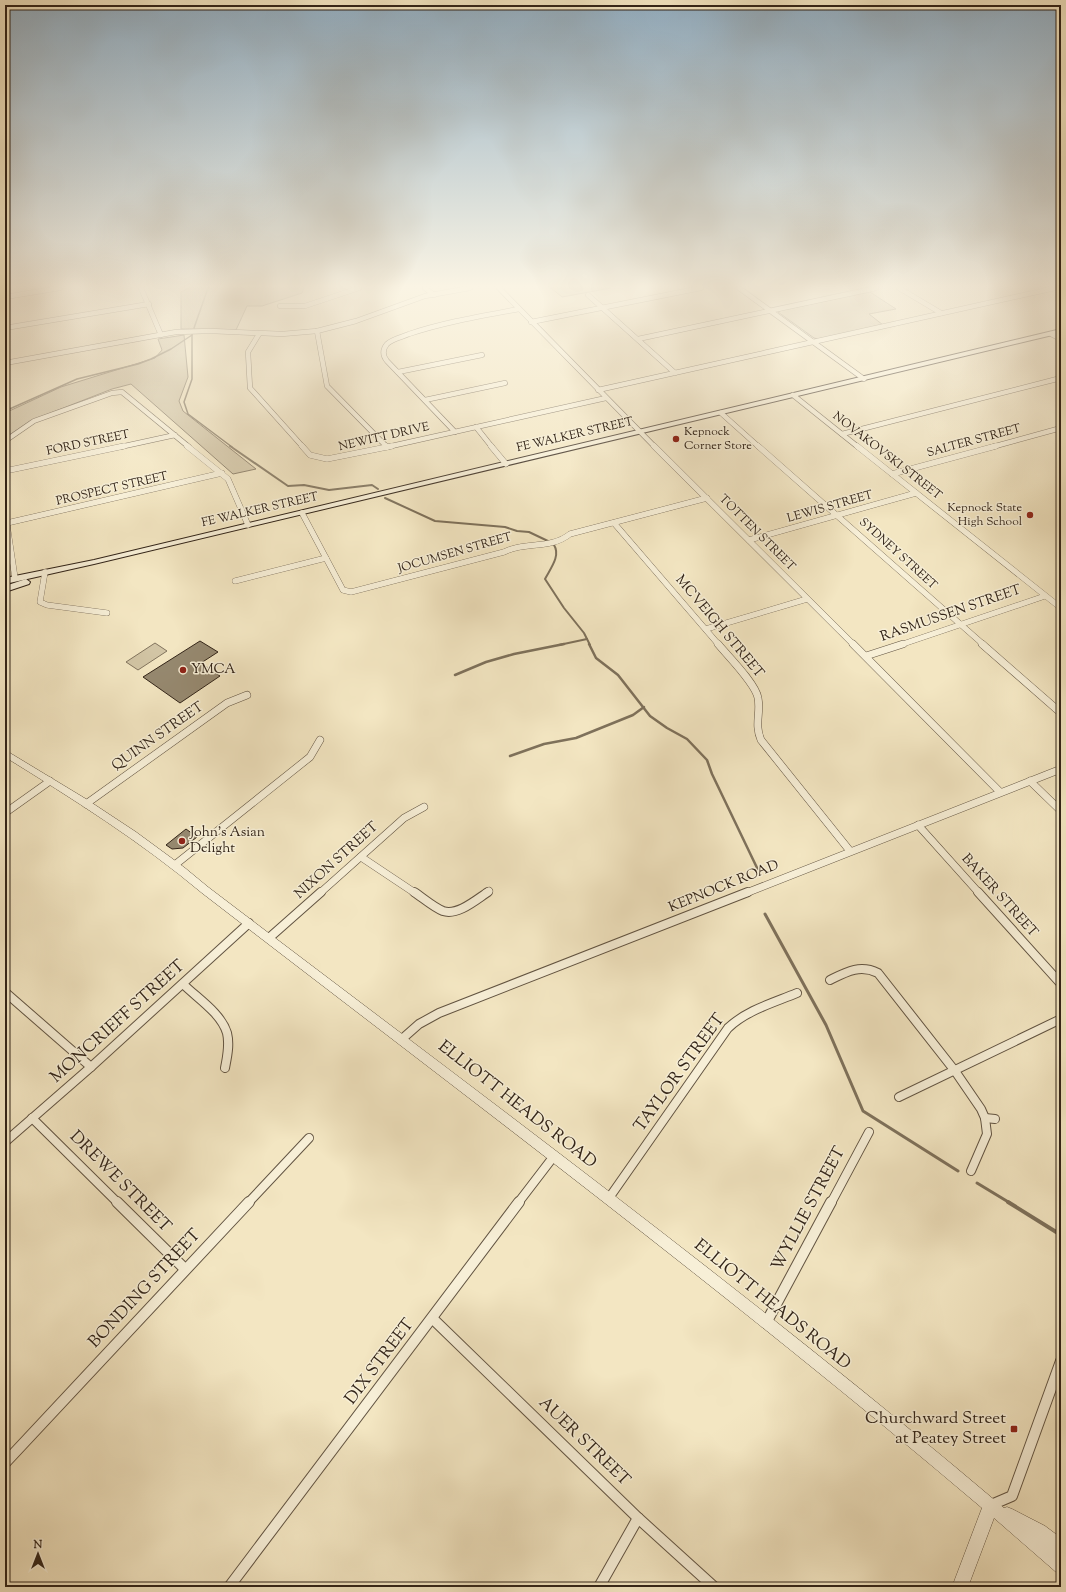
<svg xmlns="http://www.w3.org/2000/svg" width="1066" height="1592" viewBox="0 0 1066 1592" font-family="'Sorts Mill Goudy',serif">
<style>
.green{fill:#d2c5a5;stroke:#82745e}
.lines{fill:none;stroke-linecap:round;stroke-linejoin:round}
.stream-far4{stroke:#7e715b;stroke-width:1.5}
.stream-far3{stroke:#7e715b;stroke-width:2}
.stream-far2{stroke:#7e715b;stroke-width:2.5}
.stream-far1{stroke:#7e715b;stroke-width:3}
.stream{stroke:#7e715b;stroke-width:4}
.building{fill:#968970;stroke:#322418}
.minor-far4-casing{stroke:#625442;stroke-width:5.5}
.minor-far3-casing{stroke:#625442;stroke-width:6}
.minor-far2-casing{stroke:#625442;stroke-width:8}
.minor-far1-casing{stroke:#625442;stroke-width:10}
.minor-casing{stroke:#625442;stroke-width:12}
.tertiary-casing{stroke:#625442;stroke-width:1}
.secondary-casing{stroke:#322418;stroke-width:2}
.minor-far4{stroke:#f7efd7;stroke-width:4.5}
.minor-far3{stroke:#f7efd7;stroke-width:5.5}
.minor-far2{stroke:#f7efd7;stroke-width:7}
.minor-far1{stroke:#f7efd7;stroke-width:8}
.minor{stroke:#f7efd7;stroke-width:10}
.tertiary{fill:#f7efd7;fill-rule:evenodd}
.secondary{fill:#f7efd7;fill-rule:evenodd}
.poi-dot{fill:#8f2418;stroke:#f7efd7;stroke-width:1.5}
.labels{text-anchor:middle;dominant-baseline:central;stroke-width:3;stroke-linejoin:round;paint-order:stroke}
.far-poi-label{font-size:12px;fill:#322418;stroke:#f7efd7;text-anchor:start}
.far-street-label{font-size:12px;fill:#322418;stroke:#f7efd7}
.street-label{font-size:14px;fill:#322418;stroke:#f7efd7}
.poi-label{font-size:14px;fill:#322418;stroke:#f7efd7;text-anchor:start}
.near-street-label{font-size:17px;fill:#322418;stroke:#f7efd7}
.near-poi-label{font-size:17px;fill:#322418;stroke:#f7efd7;text-anchor:end}
</style>
<rect width="100%" height="100%" fill="#f3e6c2"/>
<filter id="stains"><feTurbulence type="fractalNoise" baseFrequency=".005" numOctaves="4"/><feColorMatrix values="0 0 0 0 .2 0 0 0 0 .09 0 0 0 0 .02 0 0 0 .5 -.17"/></filter>
<radialGradient id="worn" r=".72"><stop offset=".6" stop-color="#630" stop-opacity="0"/><stop offset="1" stop-color="#630" stop-opacity=".3"/></radialGradient>
<g class="green">
<polygon points="189,288 304,288 302,293 262,306 247,306 236,330 181,329 181,292"/>
<polygon points="551,288 611,288 562,297"/>
<polygon points="870,292 896,309 869,314 883,325 818,339 814,338 778,312 782,310"/>
<polygon points="184,335 188,377 179,401 183,411 256,469 233,474 131,384 112,389 30,421 5,438 5,413 61,387 155,358 162,350 158,339"/>
<polygon points="155,643 167,651 138,670 126,662"/>
</g>
<g class="lines">
<g class="stream-far4">
<polyline points="194,328 208,288"/>
<polyline points="192,335 192,379 184,402 188,414 232,447"/>
<polyline points="5,411 77,379 138,364 151,359 171,349 192,335"/>
</g>
<g class="stream-far3">
<polyline points="230,446 288,486 304,485 329,490 372,485 378,489"/>
<polyline points="385,498 435,521 505,527 517,531 529,532 550,542"/>
<path d="M554 545C561 556 550 569 545 579L564 608 584 633 590 645"/>
<polyline points="559,645 587,639"/>
</g>
<g class="stream-far2">
<polyline points="589,644 596,658 618,675 650,716 667,728 687,739 707,760 712,774 759,872"/>
<polyline points="455,675 486,662 514,654 564,644"/>
<polyline points="510,756 544,744 576,738 633,715 644,707"/>
</g>
<g class="stream-far1">
<polyline points="765,914 826,1025 863,1111 958,1171"/>
<polyline points="977,1183 1010,1203"/>
</g>
<polyline class="stream" points="1008,1202 1061,1235"/>
</g>
<g class="building">
<polygon points="200,641 218,652 201,663 220,676 180,703 143,677"/>
<polygon points="186,829 197,837 183,848 172,849 166,845"/>
</g>
<g class="lines">
<g class="minor-far4-casing">
<g id="minor-far4">
<polyline points="141,288 161,335"/>
<polyline points="425,288 434,295"/>
<polyline points="499,288 655,447"/>
<polyline points="739,288 864,379"/>
<polyline points="899,288 941,313"/>
<polyline points="588,295 675,373"/>
<polyline points="5,297 60,288"/>
<polyline points="280,306 305,306 359,288"/>
<polyline points="531,322 701,288"/>
<polyline points="5,328 149,304"/>
<polyline points="317,331 327,386 387,447"/>
<polyline points="259,334 248,352 250,388 303,447"/>
<polyline points="1051,334 1061,339"/>
<polyline points="638,339 876,288"/>
<polyline points="5,363 176,332 211,331 282,334 317,331 356,321 425,296 470,288"/>
<polyline points="398,372 482,355"/>
<polyline points="598,390 1055,288"/>
<polyline points="793,395 858,447"/>
<polyline points="425,400 505,383"/>
<polyline points="721,413 759,447"/>
<polyline points="476,427 492,447"/>
<path d="M455 432 387 361C383 356 382 350 387 344 392 339 402 337 409 334 445 322 482 316 519 309"/>
<polyline points="842,434 1061,378"/>
<polyline points="5,441 34,421 112,393 122,392 189,447"/>
<polyline points="120,447 175,435"/>
<polyline points="387,447 606,398"/>
<polyline points="992,447 1061,428"/>
</g>
</g>
<g class="minor-far3-casing">
<g id="minor-far3">
<polyline points="187,446 228,479 248,525"/>
<polyline points="302,446 310,455 327,459 392,446"/>
<polyline points="386,446 387,447"/>
<polyline points="491,446 506,464"/>
<polyline points="654,446 854,645"/>
<polyline points="758,446 984,645"/>
<polyline points="857,446 1061,608"/>
<polyline points="5,471 124,446"/>
<polyline points="892,474 996,446"/>
<polyline points="5,511 15,578"/>
<path d="M302 513 343 590 351 592 504 552C525 541 550 550 570 534L707 498"/>
<polyline points="7,523 222,473"/>
<polyline points="614,523 719,645"/>
<polyline points="749,540 916,493"/>
<polyline points="45,572 40,602 47,605 107,613"/>
<polyline points="235,581 326,558"/>
<polyline points="706,629 807,599"/>
<polyline points="900,645 1045,596"/>
</g>
</g>
<g class="minor-far2-casing">
<g id="minor-far2">
<path d="M718 644C728 656 756 684 758 698 761 713 754 724 761 740L850 851"/>
<polyline points="853,644 1000,792"/>
<polyline points="982,644 1061,713"/>
<polyline points="866,656 903,644"/>
<polyline points="1030,781 1061,811"/>
<polyline points="86,804 227,703 247,695"/>
<polyline points="5,813 50,781"/>
<polyline points="918,825 979,893"/>
<polyline points="361,857 415,893"/>
<polyline points="176,864 310,757 320,740"/>
<polyline points="320,893 404,818 424,807"/>
<polyline points="486,893 489,891"/>
<polyline points="746,893 1061,769"/>
</g>
</g>
<g class="minor-far1-casing">
<g id="minor-far1">
<path d="M414 892C422 897 433 907 443 911 458 916 477 899 488 892"/>
<polyline points="978,892 1061,984"/>
<polyline points="269,938 321,892"/>
<path d="M830 980C846 972 860 964 878 973L955 1071 981 1109 985 1118 987 1134 971 1171"/>
<path d="M183 984C197 998 221 1013 227 1033 230 1045 227 1057 225 1068"/>
<polyline points="5,992 91,1067"/>
<polyline points="402,1039 419,1024 439,1013 748,892"/>
<polyline points="899,1097 1061,1019"/>
<polyline points="32,1118 118,1203"/>
<polyline points="985,1118 995,1119"/>
<polyline points="5,1142 91,1067 249,923"/>
<path d="M609 1198 728 1028C747 1010 773 1003 797 993"/>
<polyline points="248,1203 309,1138"/>
<polyline points="518,1203 554,1156"/>
<polyline points="831,1203 869,1132"/>
</g>
</g>
<g class="minor-casing">
<g id="minor">
<polyline points="117,1202 185,1269"/>
<polyline points="433,1319 638,1518 714,1587"/>
<polyline points="766,1323 831,1202"/>
<polyline points="5,1463 249,1202"/>
<polyline points="991,1505 1012,1496 1061,1361"/>
<polyline points="229,1587 519,1202"/>
<polyline points="599,1587 638,1518"/>
</g>
</g>
<g class="tertiary-casing">
<path id="tertiary" d="M5 750 86 799 136 832 185 868 208 887C476 1091 748 1291 1004 1508L1007 1507 1012 1509 1045 1526 1061 1538V1555L1058 1554 1061 1557V1575L1056 1572 994 1518 968 1587H952L982 1508C730 1294 464 1095 202 893 140 841 73 799 5 757Z"/>
</g>
<g class="secondary-casing">
<g id="secondary">
<polygon points="1061,329 1061,333 94,564 5,584 5,578 94,560"/>
<polygon points="26,579 30,582 29,584 5,592 5,586"/>
</g>
</g>
<use href="#minor-far4" class="minor-far4"/>
<use href="#minor-far3" class="minor-far3"/>
<use href="#minor-far2" class="minor-far2"/>
<use href="#minor-far1" class="minor-far1"/>
<use href="#minor" class="minor"/>
<use href="#tertiary" class="tertiary"/>
<use href="#secondary" class="secondary"/>
</g>
<linearGradient id="sky" x2="0" y2="1"><stop stop-color="#92aec2"/><stop offset="0.56" stop-color="#faf4e4"/><stop offset="1" stop-color="#faf4e4" stop-opacity="0"/></linearGradient>
<rect width="1066" height="511" fill="url(#sky)"/>
<g class="poi-dot">
<circle cx="676" cy="439" r="4"/>
<circle cx="1030" cy="515" r="4"/>
<circle cx="183" cy="670" r="4"/>
<circle cx="182" cy="841" r="4"/>
<rect x="1010" y="1425" width="8" height="8" rx="2"/>
</g>
<g class="labels">
<g class="far-poi-label">
<text x="684" y="432">Kepnock<tspan x="684" dy="14">Corner Store</tspan></text>
<text x="1022" y="508" text-anchor="end">Kepnock State<tspan x="1022" dy="14">High School</tspan></text>
</g>
<g class="far-street-label">
<text transform="translate(575 435) rotate(-13)">FE WALKER STREET</text>
<text transform="translate(384 437) rotate(-13)">NEWITT DRIVE</text>
<text transform="translate(974 441) rotate(-15)">SALTER STREET</text>
<text transform="translate(88 443) rotate(-12)">FORD STREET</text>
<text transform="translate(887 456) rotate(38)">NOVAKOVSKI STREET</text>
<text transform="translate(112 489) rotate(-13)">PROSPECT STREET</text>
<text transform="translate(830 507) rotate(-16)">LEWIS STREET</text>
<text transform="translate(260 510) rotate(-13)">FE WALKER STREET</text>
<text transform="translate(757 533) rotate(45)">TOTTEN STREET</text>
<text transform="translate(455 553) rotate(-16)">JOCUMSEN STREET</text>
<text transform="translate(898 554) rotate(42)">SYDNEY STREET</text>
</g>
<g class="street-label">
<text transform="translate(951 614) rotate(-19)">RASMUSSEN STREET</text>
<text transform="translate(719 627) rotate(50)">MCVEIGH STREET</text>
<text transform="translate(158 737) rotate(-35)">QUINN STREET</text>
<text transform="translate(337 861) rotate(-42)">NIXON STREET</text>
<text transform="translate(724 887) rotate(-22)">KEPNOCK ROAD</text>
<text transform="translate(999 896) rotate(48)">BAKER STREET</text>
</g>
<g class="poi-label">
<text x="191" y="670">YMCA</text>
<text x="190" y="833">John's Asian<tspan x="190" dy="16">Delight</tspan></text>
</g>
<g class="near-street-label">
<text transform="translate(118 1022) rotate(-42)">MONCRIEFF STREET</text>
<text transform="translate(680 1073) rotate(-54)">TAYLOR STREET</text>
<text transform="translate(517 1105) rotate(38)">ELLIOTT HEADS ROAD</text>
<text transform="translate(120 1182) rotate(45)">DREWE STREET</text>
<text transform="translate(809 1209) rotate(-62)">WYLLIE STREET</text>
<text transform="translate(145 1289) rotate(-47)">BONDING STREET</text>
<text transform="translate(772 1305) rotate(39)">ELLIOTT HEADS ROAD</text>
<text transform="translate(380 1362) rotate(-53)">DIX STREET</text>
<text transform="translate(584 1442) rotate(44)">AUER STREET</text>
</g>
<g class="near-poi-label">
<text x="1006" y="1419">Churchward Street<tspan x="1006" dy="20">at Peatey Street</tspan></text>
</g>
</g>
<rect width="1066" height="1592" fill="none" stroke="#f3e6c2" stroke-width="20"/>
<rect x="6" y="6" width="1054" height="1580" fill="none" stroke="#322418" stroke-width="2"/>
<rect x="10" y="10" width="1046" height="1572" fill="none" stroke="#322418"/>
<g transform="translate(38 1554)" stroke="#f7efd7" stroke-width="3" paint-order="stroke">
<path d="M0-3L7 15L0 10L-7 15Z" fill="#322418"/>
<text y="-6" font-size="11" font-weight="bold" text-anchor="middle" fill="#322418">N</text>
</g>
<rect width="100%" height="100%" filter="url(#stains)"/>
<rect width="100%" height="100%" fill="url(#worn)"/>
</svg>
